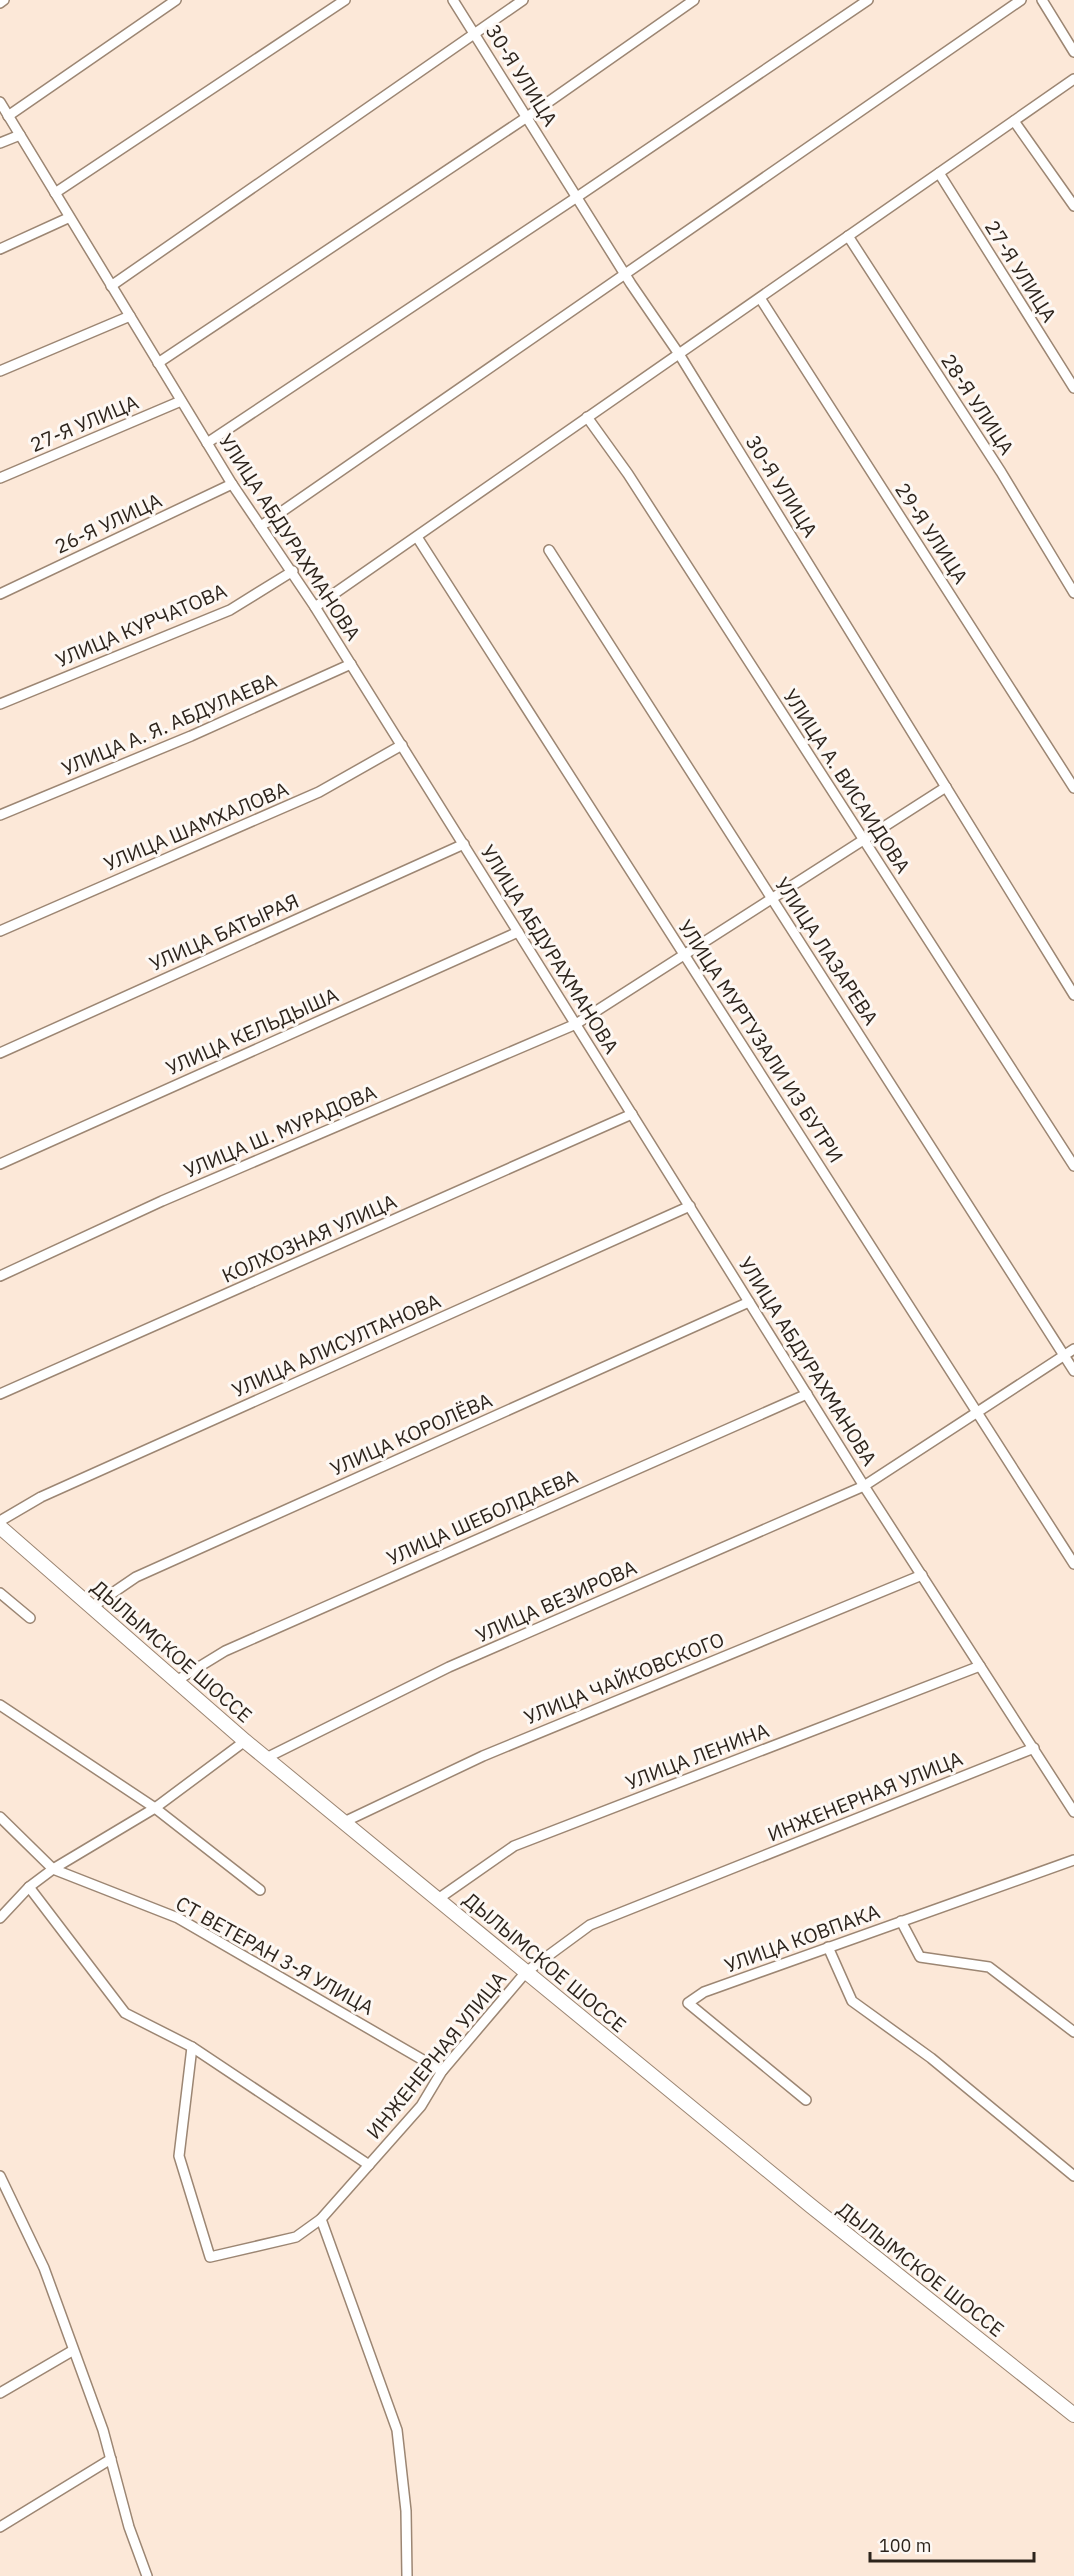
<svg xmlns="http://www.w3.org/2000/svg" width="1074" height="2576" viewBox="0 0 1074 2576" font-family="'IBM Plex Sans',sans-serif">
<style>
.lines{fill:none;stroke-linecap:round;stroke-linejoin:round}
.street-casing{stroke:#9c8673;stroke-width:12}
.secondary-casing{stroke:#9c8673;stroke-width:16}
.street{stroke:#fff;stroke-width:9}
.secondary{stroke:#fff;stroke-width:14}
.labels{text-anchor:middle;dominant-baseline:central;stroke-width:6;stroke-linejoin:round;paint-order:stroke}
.street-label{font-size:20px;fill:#2d241c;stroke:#fdf8f4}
</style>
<rect width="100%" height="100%" fill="#fce8d8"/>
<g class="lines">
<g class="street-casing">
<g id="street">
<polyline points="453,0 631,284 679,354 1074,995"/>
<polyline points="1042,0 1074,52"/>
<polyline points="0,3 4,0"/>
<polyline points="0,102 232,484 315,607 864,1486 1074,1812"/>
<polyline points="8,116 176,0"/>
<polyline points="1014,121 1074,206"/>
<polyline points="0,143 20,135"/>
<polyline points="939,173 1074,388"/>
<polyline points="55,193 345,0"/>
<polyline points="848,236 1001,472 1074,593"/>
<polyline points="0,249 68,218"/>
<polyline points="111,286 523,0"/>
<polyline points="760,298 1074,788"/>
<polyline points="158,363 527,117 694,0"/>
<polyline points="0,371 130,316"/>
<polyline points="587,417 628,474 1074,1166"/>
<polyline points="207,443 577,197 868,0"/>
<polyline points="0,478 181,401"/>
<polyline points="261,526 1021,0"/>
<polyline points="417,537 1074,1564"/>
<polyline points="549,550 1074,1371"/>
<polyline points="0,594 232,484"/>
<polyline points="315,607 1074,79"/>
<polyline points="0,704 230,610 293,571"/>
<polyline points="0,815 191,736 351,664"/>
<polyline points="0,931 319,792 402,745"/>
<polyline points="0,1053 464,844"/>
<polyline points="0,1164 518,932"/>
<polyline points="0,1276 162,1201 576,1024 946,787"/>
<polyline points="0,1394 632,1114"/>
<polyline points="0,1521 41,1497 690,1206"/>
<polyline points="0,1593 30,1618"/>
<polyline points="92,1607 136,1577 749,1302"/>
<polyline points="176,1681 225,1651 807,1394"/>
<polyline points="0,1705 155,1808 260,1890"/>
<polyline points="266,1758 449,1667 864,1486 1074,1349"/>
<polyline points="0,1817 53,1869 178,1918 442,2071"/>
<polyline points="344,1822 483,1756 922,1575"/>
<polyline points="29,1887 125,2013 192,2047 369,2165"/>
<polyline points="438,1899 514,1846 980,1666"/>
<polyline points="0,1918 29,1887 53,1869 155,1808 245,1741"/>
<polyline points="901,1921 920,1957 989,1967 1074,2032"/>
<polyline points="828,1947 852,2001 931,2058 1074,2176"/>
<polyline points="192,2047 179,2156 210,2257 296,2237 321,2219"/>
<polyline points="806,2100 688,2003 704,1992 1074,1860"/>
<polyline points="0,2176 44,2268 103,2430 129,2527 147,2576"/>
<polyline points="0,2393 72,2351"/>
<polyline points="0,2527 111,2459"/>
<polyline points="407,2576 406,2511 397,2430 321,2219 421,2106 442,2071 526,1972 590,1925 1034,1748"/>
</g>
</g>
<g class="secondary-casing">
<polyline id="secondary" points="0,1527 245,1741 811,2206 1074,2415"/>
</g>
<use href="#street" class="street"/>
<use href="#secondary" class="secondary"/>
</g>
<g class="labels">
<g class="street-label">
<text transform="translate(522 75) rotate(58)">30-Я УЛИЦА</text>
<text transform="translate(1021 271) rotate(58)">27-Я УЛИЦА</text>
<text transform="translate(978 404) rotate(57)">28-Я УЛИЦА</text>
<text transform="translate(84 423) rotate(-23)">27-Я УЛИЦА</text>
<text transform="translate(782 486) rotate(58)">30-Я УЛИЦА</text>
<text transform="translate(108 523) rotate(-25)">26-Я УЛИЦА</text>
<text transform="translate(932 533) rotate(57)">29-Я УЛИЦА</text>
<text transform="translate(290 537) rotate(57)">УЛИЦА АБДУРАХМАНОВА</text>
<text transform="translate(141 625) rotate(-23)">УЛИЦА КУРЧАТОВА</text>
<text transform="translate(169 724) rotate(-23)">УЛИЦА А. Я. АБДУЛАЕВА</text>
<text transform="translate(847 781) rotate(57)">УЛИЦА А. ВИСАИДОВА</text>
<text transform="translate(196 826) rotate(-23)">УЛИЦА ШАМХАЛОВА</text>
<text transform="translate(224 932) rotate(-24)">УЛИЦА БАТЫРАЯ</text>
<text transform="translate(550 949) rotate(58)">УЛИЦА АБДУРАХМАНОВА</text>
<text transform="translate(827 951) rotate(57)">УЛИЦА ЛАЗАРЕВА</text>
<text transform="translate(252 1031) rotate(-24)">УЛИЦА КЕЛЬДЫША</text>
<text transform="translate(761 1041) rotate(57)">УЛИЦА МУРТУЗАЛИ ИЗ БУТРИ</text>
<text transform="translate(280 1131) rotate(-23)">УЛИЦА Ш. МУРАДОВА</text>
<text transform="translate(309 1238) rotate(-24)">КОЛХОЗНАЯ УЛИЦА</text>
<text transform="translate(336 1345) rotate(-24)">УЛИЦА АЛИСУЛТАНОВА</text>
<text transform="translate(808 1361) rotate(58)">УЛИЦА АБДУРАХМАНОВА</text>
<text transform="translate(411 1434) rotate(-24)">УЛИЦА КОРОЛЁВА</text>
<text transform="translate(482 1517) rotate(-24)">УЛИЦА ШЕБОЛДАЕВА</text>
<text transform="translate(556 1601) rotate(-24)">УЛИЦА ВЕЗИРОВА</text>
<text transform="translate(172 1651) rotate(41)">ДЫЛЫМСКОЕ ШОССЕ</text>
<text transform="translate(624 1678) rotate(-22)">УЛИЦА ЧАЙКОВСКОГО</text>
<text transform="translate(697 1756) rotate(-21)">УЛИЦА ЛЕНИНА</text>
<text transform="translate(865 1796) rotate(-22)">ИНЖЕНЕРНАЯ УЛИЦА</text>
<text transform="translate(802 1938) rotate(-20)">УЛИЦА КОВПАКА</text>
<text transform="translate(275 1955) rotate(29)">СТ ВЕТЕРАН 3-Я УЛИЦА</text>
<text transform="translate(545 1962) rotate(40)">ДЫЛЫМСКОЕ ШОССЕ</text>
<text transform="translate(436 2055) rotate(-51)">ИНЖЕНЕРНАЯ УЛИЦА</text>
<text transform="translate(921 2269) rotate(38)">ДЫЛЫМСКОЕ ШОССЕ</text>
</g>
</g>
<path d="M870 2552v9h164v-9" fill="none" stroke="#2d241c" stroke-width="3"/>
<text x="879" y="2552" font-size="18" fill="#2d241c" stroke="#fdf8f4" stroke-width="4.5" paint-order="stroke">100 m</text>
</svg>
